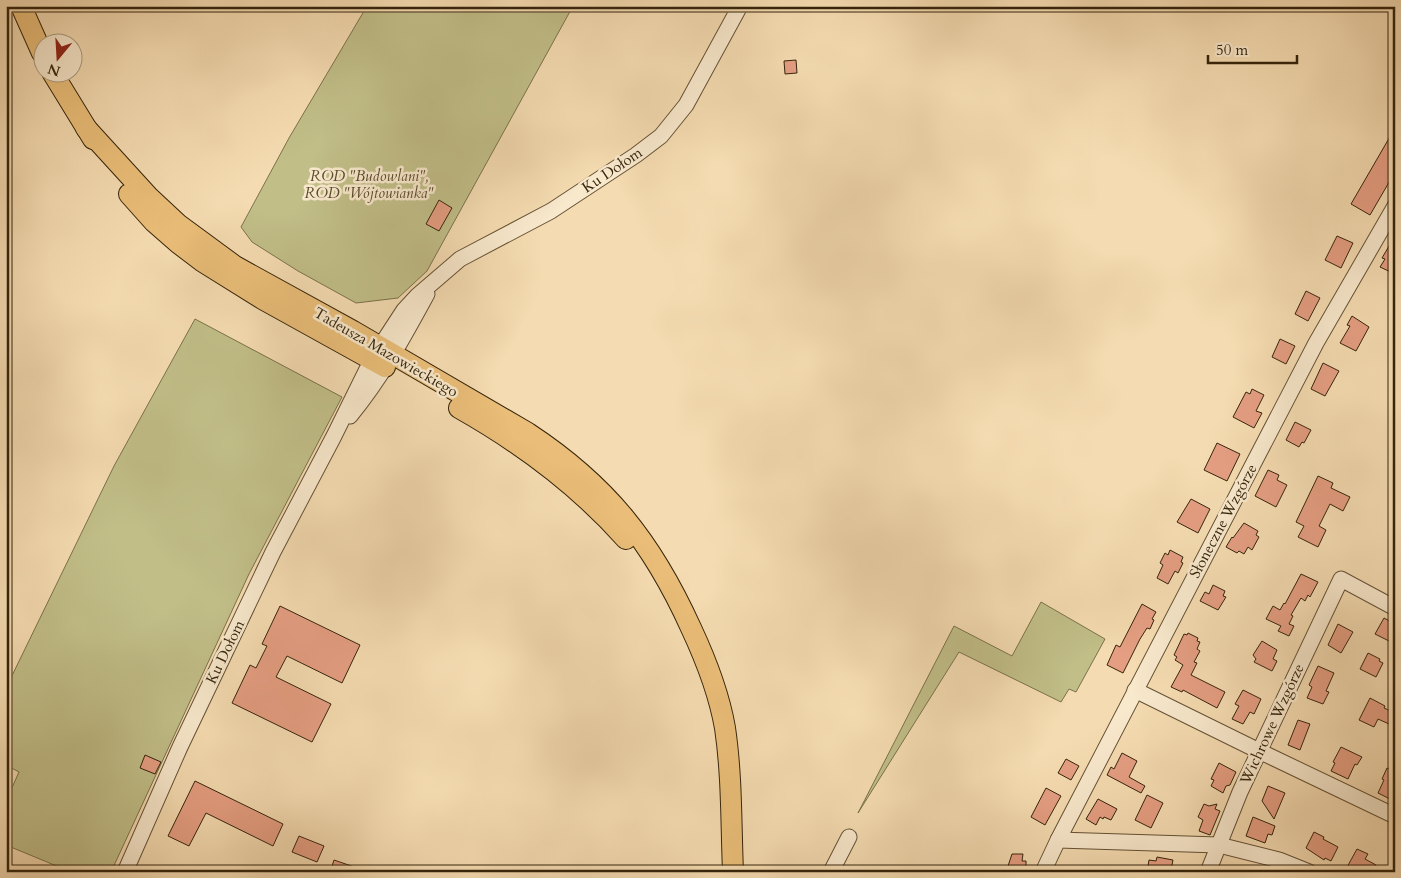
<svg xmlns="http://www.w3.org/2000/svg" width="1401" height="878" viewBox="0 0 1401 878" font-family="Cardo,serif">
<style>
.green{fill:#c1be88;stroke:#7b714a}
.building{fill:#e59e82;stroke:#35240c}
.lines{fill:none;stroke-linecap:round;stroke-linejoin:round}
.minor-casing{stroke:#655235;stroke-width:17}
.major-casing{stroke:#35240c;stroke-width:22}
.minor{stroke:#f8e8cc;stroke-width:15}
.major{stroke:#eabe78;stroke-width:20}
.labels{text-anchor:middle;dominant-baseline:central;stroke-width:5;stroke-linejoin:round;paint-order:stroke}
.street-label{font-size:15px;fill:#35240c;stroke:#f8e8cc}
.park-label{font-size:15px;font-style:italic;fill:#584a2b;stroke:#f8e8cc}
</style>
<rect width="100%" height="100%" fill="#f5dbb1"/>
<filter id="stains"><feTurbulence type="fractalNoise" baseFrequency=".004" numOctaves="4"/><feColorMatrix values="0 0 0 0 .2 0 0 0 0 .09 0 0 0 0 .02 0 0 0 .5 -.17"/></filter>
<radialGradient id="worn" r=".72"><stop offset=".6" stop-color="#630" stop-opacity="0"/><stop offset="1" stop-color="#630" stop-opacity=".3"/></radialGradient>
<g class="green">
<polygon points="367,6 573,6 427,271 398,298 356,303 298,271 252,242 241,227 289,138"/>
<polygon points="195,319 342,397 249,574 111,872 71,872 6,845 6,801 19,772 6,765 6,688 114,466"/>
<polygon points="1041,602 1105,639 1076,692 1069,689 1061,702 959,652 858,813 954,626 1012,656"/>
</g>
<g class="building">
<polygon points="796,60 797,73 785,74 784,61"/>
<polygon points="1395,128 1395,172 1370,215 1351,204"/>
<polygon points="439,200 452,208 439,231 426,224"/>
<polygon points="1337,236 1353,243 1341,268 1325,260"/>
<polygon points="1395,236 1395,274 1380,267 1385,259 1382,258"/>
<polygon points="1306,291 1320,298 1308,321 1295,314"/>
<polygon points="1352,316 1369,327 1356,351 1340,343 1350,326 1347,325"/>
<polygon points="1280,339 1295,346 1286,364 1272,357"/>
<polygon points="1323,363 1339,371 1325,396 1311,389"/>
<polygon points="1252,389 1264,395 1256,411 1262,413 1254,428 1233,417 1246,392 1250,394"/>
<polygon points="1295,422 1311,430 1304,443 1302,442 1299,447 1286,440"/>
<polygon points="1217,443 1240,454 1227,481 1204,470"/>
<polygon points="1268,470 1279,475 1277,480 1287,485 1276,507 1255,496"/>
<polygon points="1318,476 1333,483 1331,488 1350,497 1343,511 1330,504 1319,526 1326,530 1318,547 1298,537 1304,526 1296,522"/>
<polygon points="1191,499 1210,509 1198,533 1177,522"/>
<polygon points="1244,523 1258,531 1256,535 1259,537 1252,550 1248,547 1244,554 1239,551 1237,553 1226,547 1232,537 1233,538"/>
<polygon points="1170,550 1183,557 1181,562 1183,563 1178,573 1175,571 1168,584 1157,578 1163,565 1160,563 1165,553 1168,555"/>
<polygon points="1301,574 1318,582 1310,597 1308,595 1305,601 1301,598 1291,615 1293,616 1289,624 1294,626 1289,636 1278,631 1281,626 1266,619 1273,606 1280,610 1284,603 1285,604"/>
<polygon points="1213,585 1225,591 1223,596 1226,597 1218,610 1200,601 1205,592 1209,594"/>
<polygon points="1142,604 1156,612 1152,619 1154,620 1150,629 1147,628 1140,639 1123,673 1107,665 1116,645 1120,647"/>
<polygon points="280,606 360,645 342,683 287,656 276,677 331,704 312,742 232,703 250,665 256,668 267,646 262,644"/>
<polygon points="1384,618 1395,624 1395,637 1391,642 1375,634"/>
<polygon points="1338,624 1353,632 1341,653 1328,645"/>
<polygon points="1188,633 1198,638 1197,641 1200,642 1197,649 1200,651 1194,662 1197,663 1191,675 1225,692 1217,708 1183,690 1182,692 1171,687 1183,665 1175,660 1177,657 1174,655 1184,634 1187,635"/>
<polygon points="1262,641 1277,650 1273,659 1277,661 1272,671 1254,662 1256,659 1253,655"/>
<polygon points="1368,653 1380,659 1379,661 1383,663 1376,677 1360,669"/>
<polygon points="1318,666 1334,673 1326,691 1329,692 1323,704 1307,698 1312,687 1309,685"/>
<polygon points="1243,690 1261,699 1254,714 1250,712 1243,724 1232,719 1239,706 1235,704"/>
<polygon points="1370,698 1385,706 1384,708 1395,713 1389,724 1378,719 1374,727 1359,720"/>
<polygon points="1298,720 1310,724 1300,750 1288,745"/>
<polygon points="1341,747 1362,757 1357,765 1355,764 1348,779 1331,771 1335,763 1333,762"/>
<polygon points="1122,753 1137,761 1129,777 1145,786 1141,793 1107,775 1111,767 1114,769"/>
<polygon points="145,755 161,762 155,774 140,768"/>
<polygon points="1066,759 1079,766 1071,780 1058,773"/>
<polygon points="1219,763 1236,772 1230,785 1226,786 1223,793 1211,786 1214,780 1211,779"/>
<polygon points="1387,768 1395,771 1395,794 1392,800 1378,793 1384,780 1382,779"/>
<polygon points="195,781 283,824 273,846 206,813 189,846 168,836"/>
<polygon points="1268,786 1285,793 1274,819 1262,801"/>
<polygon points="1046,788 1061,796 1045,825 1031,817"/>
<polygon points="1147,795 1163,803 1151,828 1135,820"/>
<polygon points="1098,799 1117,809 1111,820 1104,817 1103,819 1100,817 1096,825 1086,819"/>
<polygon points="1204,804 1209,806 1217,804 1215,809 1220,811 1210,835 1199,831 1203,820 1198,817"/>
<polygon points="1253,817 1275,826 1272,835 1268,834 1265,843 1246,836"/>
<polygon points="1314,832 1324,837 1323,839 1338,847 1331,861 1325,858 1324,860 1306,848"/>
<polygon points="299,836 324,846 317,862 292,852"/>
<polygon points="1357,849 1368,854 1365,859 1376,865 1373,872 1352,872 1346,869"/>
<polygon points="1012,854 1023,854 1022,861 1026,861 1026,872 1006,872"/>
<polygon points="1157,857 1173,860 1171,870 1164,868 1163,872 1147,872 1149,860 1156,861"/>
<polygon points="334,860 363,870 363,872 330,872"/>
</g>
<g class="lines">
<g class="minor-casing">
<g id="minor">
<path d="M350 416C382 377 403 338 427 294"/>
<polyline points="1135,690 1259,751 1395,816"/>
<polyline points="1058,840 1219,845 1279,860 1309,872"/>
<polyline points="125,872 180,747 273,552 334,436 372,359 404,310 417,296 460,259 551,211 636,155 661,136 686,105 740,6"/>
<polyline points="831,872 849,837"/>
<polyline points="1043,872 1058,840 1316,343 1395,206"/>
<polyline points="1208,872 1240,792 1341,579 1395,608"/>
</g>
</g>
<g class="major-casing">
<g id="major">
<polyline points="21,6 42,53"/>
<polyline points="52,72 93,139"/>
<path d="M86 128 148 196 178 224 235 266 353 331 528 433C607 485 652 542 691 628 706 660 719 693 725 728 732 775 731 824 733 872"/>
<polyline points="129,194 154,222 178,243 203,262 264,300 385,367"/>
<path d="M459 408C521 443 578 485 626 539"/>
</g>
</g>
<use href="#minor" class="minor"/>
<use href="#major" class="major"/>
</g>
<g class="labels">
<g class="street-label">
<text transform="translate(612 170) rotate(-34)">Ku Dołom</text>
<text transform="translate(386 352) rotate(30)">Tadeusza Mazowieckiego</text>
<text transform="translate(1223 521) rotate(-62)">Słoneczne Wzgórze</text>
<text transform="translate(225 652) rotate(-64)">Ku Dołom</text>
<text transform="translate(1272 724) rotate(-65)">Wichrowe Wzgórze</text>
</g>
<g class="park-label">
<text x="369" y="176">ROD "Budowlani",<tspan x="369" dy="17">ROD "Wójtowianka"</tspan></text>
</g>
</g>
<rect width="1401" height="878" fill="none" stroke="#f5dbb1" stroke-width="25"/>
<rect x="8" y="8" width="1386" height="863" fill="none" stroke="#35240c" stroke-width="2.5"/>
<rect x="12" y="12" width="1376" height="853" fill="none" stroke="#35240c"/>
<g transform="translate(58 58) rotate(198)"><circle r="24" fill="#f8e8cc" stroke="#aa9a7f"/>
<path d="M0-4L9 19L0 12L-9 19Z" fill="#8f2418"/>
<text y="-8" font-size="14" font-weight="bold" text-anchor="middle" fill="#35240c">N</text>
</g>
<path d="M1208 55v8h89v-8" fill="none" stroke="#35240c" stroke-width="2.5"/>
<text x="1216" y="55" font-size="15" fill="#35240c" stroke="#f8e8cc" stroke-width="4" paint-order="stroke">50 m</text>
<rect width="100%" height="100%" filter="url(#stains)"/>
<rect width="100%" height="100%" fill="url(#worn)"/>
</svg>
